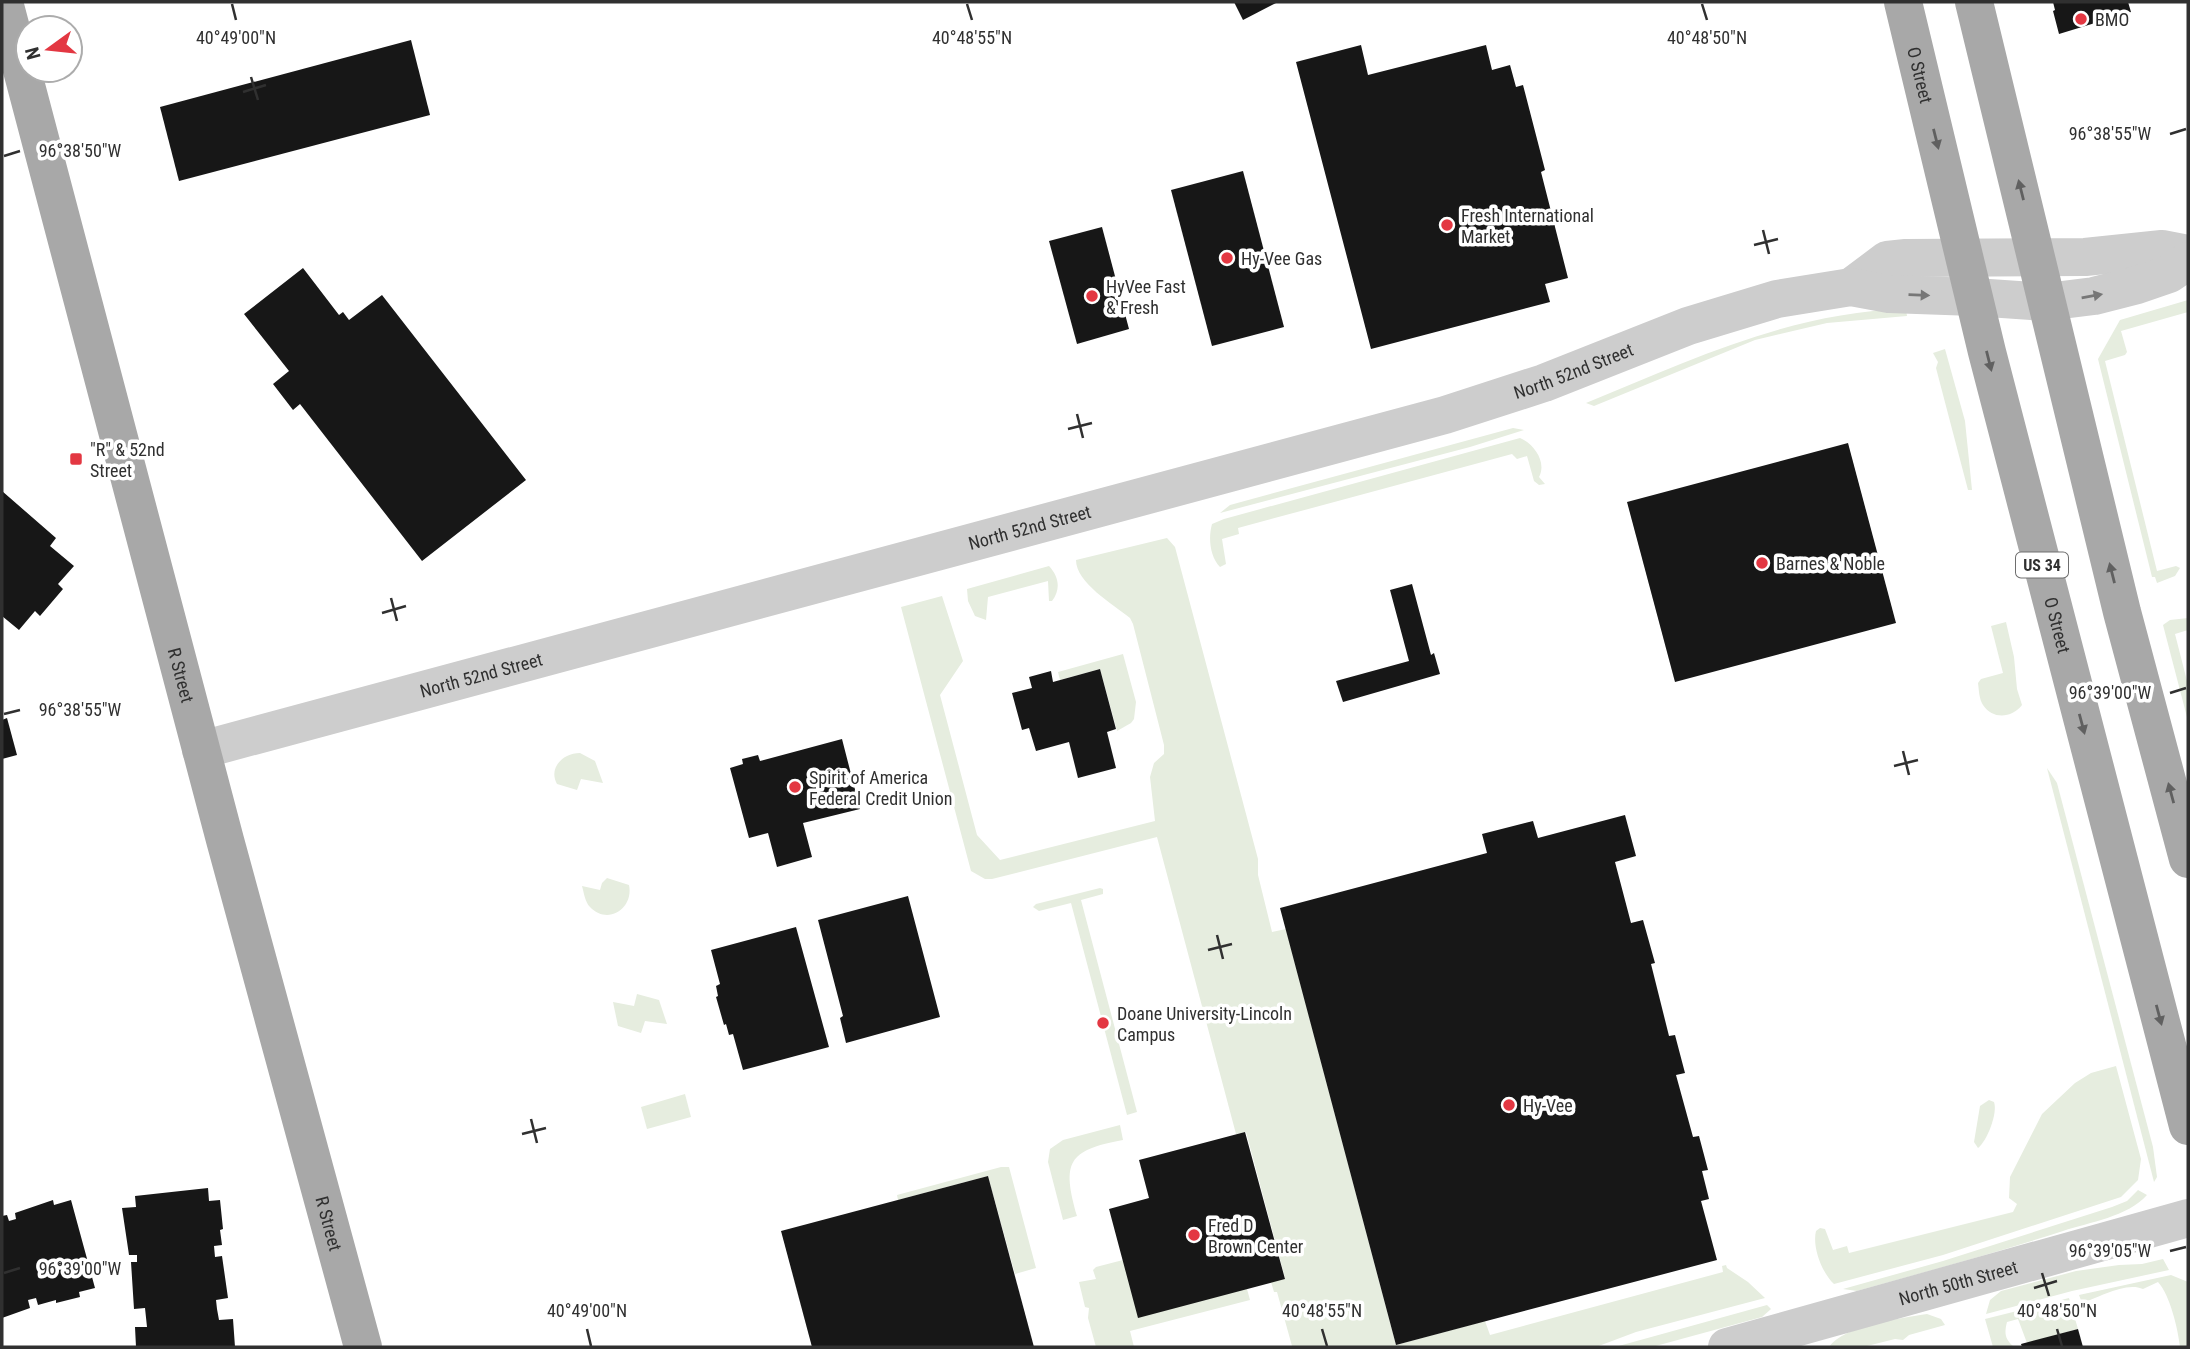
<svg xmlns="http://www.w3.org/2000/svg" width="2190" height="1349" viewBox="0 0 2190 1349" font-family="'Roboto Condensed',sans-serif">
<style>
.green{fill:#e6eddf}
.building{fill:#171717}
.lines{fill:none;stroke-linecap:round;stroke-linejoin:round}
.minor{stroke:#cdcdcd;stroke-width:38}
.major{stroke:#a8a8a8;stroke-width:38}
.oneway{fill:#606060}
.oneway2{fill:#777}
.ticks{fill:none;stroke:#303030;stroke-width:2.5}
.poi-dot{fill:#e33742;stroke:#fff;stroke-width:2.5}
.labels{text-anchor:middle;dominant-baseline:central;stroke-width:7;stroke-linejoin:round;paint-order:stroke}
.shield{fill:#fff;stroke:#6e6e6e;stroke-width:2}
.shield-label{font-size:16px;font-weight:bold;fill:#303030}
.poi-label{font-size:18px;fill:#303030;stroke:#fff;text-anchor:start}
.street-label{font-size:18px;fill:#303030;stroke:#fff}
.ticks-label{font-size:18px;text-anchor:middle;fill:#303030;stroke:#fff;stroke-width:7;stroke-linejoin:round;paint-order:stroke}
</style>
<rect width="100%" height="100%" fill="#fff"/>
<g class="green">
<polygon points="2188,300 2188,312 2121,331 2127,352 2125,355 2105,361 2157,571 2176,566 2180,568 2175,576 2157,583 2155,577 2152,577 2098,359 2120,320"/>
<path d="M1906 309 1907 316 1827 323 1755 340 1594 406 1586 403C1690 360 1791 312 1906 309Z"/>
<polygon points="1945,349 1965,421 1972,490 1968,490 1936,368 1938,362 1933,353"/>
<polygon points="1513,428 1524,430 1470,447 1220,513 1230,505"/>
<path d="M1520 438C1534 444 1547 462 1539 477L1545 484 1539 485 1534 481 1527 456 1517 459 1512 454 1238 528 1239 534 1222 539 1226 564 1220 567C1210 557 1208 538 1212 524L1224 519Z"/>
<path d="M1167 538 1175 547 1258 859V875L1272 932 1286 929 1396 1345 1485 1321 1490 1335 1723 1272 1722 1266 1726 1265 1727 1268 1748 1282 1765 1298 1636 1332 1596 1347H1290L1292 1346 1277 1292H1274L1271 1282 1285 1278 1246 1132 1236 1134 1157 837 992 879H985L971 871 901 607 942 596 963 661 940 695 977 835 1000 860 1155 821 1150 777 1154 763 1164 754V745L1133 624 1130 618C1113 604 1076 583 1076 560Z"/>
<path d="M1049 566C1059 577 1061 589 1052 601H1049L1048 581 988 597 986 620 975 616 968 601 967 589Z"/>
<polygon points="2188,618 2188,630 2175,634 2188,685 2188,721 2163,625 2170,620"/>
<path d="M2006 622 2014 657 2017 689 2022 705C2012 718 1993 720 1983 705 1979 699 1979 690 1978 683L1981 679 2003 673 1991 626Z"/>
<polygon points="1123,654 1136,702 1134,719 1131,723 1117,731 1100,669 1060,680 1058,672"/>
<path d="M580 753 595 761 603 783 581 779 577 790 557 784C548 768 563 753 580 753Z"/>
<polygon points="2047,768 2057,783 2153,1147 2157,1177 2154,1182"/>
<path d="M607 878 629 885C634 908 608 926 590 907 585 902 584 893 582 886L600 890 602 883Z"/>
<polygon points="1100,888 1103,889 1103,894 1081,900 1137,1112 1127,1115 1071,903 1039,911 1033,907 1036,904"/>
<polygon points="637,994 659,1000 667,1024 645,1021 641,1033 618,1026 613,1002 634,1006"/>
<path d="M2116 1066 2141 1159 2138 1180 2121 1197 1943 1255 1834 1284C1822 1273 1812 1247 1816 1231L1820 1228 1825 1229 1833 1250 1847 1246 1849 1253 2013 1212 2017 1204 2009 1198 2010 1177 2042 1114 2075 1083 2091 1073Z"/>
<polygon points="685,1094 691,1117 647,1129 641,1107"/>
<path d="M1989 1100 1994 1102C1998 1113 1987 1141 1978 1148L1974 1142 1980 1106Z"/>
<path d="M1120 1125 1123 1140C1067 1150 1062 1163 1077 1216L1063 1220 1048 1162 1050 1149 1063 1140Z"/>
<polygon points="1001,1167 1009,1167 1036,1268 1015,1274 988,1176 898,1200 897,1195"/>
<path d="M2138 1190 2147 1195C2127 1217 2090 1222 2063 1231 1995 1253 1926 1272 1857 1291L1843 1289 1943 1261 2112 1207 2127 1201Z"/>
<polygon points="2163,1259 2169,1270 2072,1291 1986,1314 1990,1300 2001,1291 2076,1271 2119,1265 2142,1264"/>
<polygon points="1123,1260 1247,1289 1250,1300 1130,1331 1134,1347 1096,1347 1088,1318 1089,1308 1085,1307 1079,1282 1096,1279 1093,1270 1096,1267"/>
<path d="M2171 1275 2188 1282V1347H2180C2178 1329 2170 1295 2158 1282L2143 1289C2126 1281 2098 1298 2082 1303L2079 1295Z"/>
<path d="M2069 1298 2078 1329 2027 1343 2018 1319 2007 1322C2004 1334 2005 1339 2014 1347H1993L1985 1319Z"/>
<polygon points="1767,1305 1771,1309 1762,1317 1652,1347 1615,1347"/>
<path d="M1927 1314 1941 1319 1945 1325 1909 1335 1903 1340 1895 1339 1863 1347H1829C1843 1326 1901 1318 1927 1314Z"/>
</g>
<g class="building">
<polygon points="1234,2 1278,2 1243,20"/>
<polygon points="2053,2 2128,2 2131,12 2059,34 2053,11 2055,10"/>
<polygon points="411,40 430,115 179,181 160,107"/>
<polygon points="1361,45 1368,75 1486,45 1492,70 1510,65 1516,87 1523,85 1545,170 1541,172 1568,278 1545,284 1550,302 1371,349 1296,62"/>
<polygon points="1243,171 1284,327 1212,346 1171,190"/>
<polygon points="1102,227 1129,329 1077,344 1049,241"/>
<polygon points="303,268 339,315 343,312 349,320 382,295 526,480 422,561 300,404 293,410 273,384 289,371 244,314"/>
<polygon points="1848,443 1896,623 1675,682 1627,502"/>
<polygon points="2,491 56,538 50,546 74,566 58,584 63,589 40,616 35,611 19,630 2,616"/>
<polygon points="1412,584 1431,655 1434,653 1440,674 1343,702 1336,681 1409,661 1390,590"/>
<polygon points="1100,669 1116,729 1107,732 1116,768 1078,778 1069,742 1036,751 1029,728 1022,730 1012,693 1032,688 1029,677 1051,671 1053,682"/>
<polygon points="7,718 17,755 2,759 2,720"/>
<polygon points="842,739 860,809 803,823 812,857 777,867 768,833 749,838 730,768 743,764 742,759 758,755 760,761"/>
<polygon points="1625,815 1636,856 1615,862 1631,923 1643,920 1655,963 1651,964 1669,1036 1675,1035 1685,1073 1676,1075 1693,1137 1699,1136 1708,1170 1702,1171 1709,1199 1701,1201 1717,1260 1396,1345 1280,908 1487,853 1482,834 1533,821 1538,838"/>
<polygon points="908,896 940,1017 846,1043 840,1018 843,1016 818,920"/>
<polygon points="796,927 829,1047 743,1070 733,1034 729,1035 726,1024 724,1025 716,997 718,996 716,986 720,984 711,950"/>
<polygon points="1245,1132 1285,1279 1138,1318 1109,1209 1149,1198 1139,1160"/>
<polygon points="988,1176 1034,1347 812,1347 781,1231"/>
<polygon points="208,1188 209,1201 220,1200 223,1229 220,1230 222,1245 214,1246 215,1257 222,1256 228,1298 216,1300 217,1309 219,1320 233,1319 235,1347 136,1347 135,1327 147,1327 145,1308 134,1309 131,1262 137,1262 137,1255 129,1255 122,1208 136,1207 135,1196"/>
<polygon points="53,1200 54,1205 71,1200 95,1288 79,1292 80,1297 56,1303 56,1300 38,1305 36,1298 28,1300 30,1308 2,1318 2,1216 7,1215 9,1221 16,1219 15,1213"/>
<polygon points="2078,1329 2083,1347 2022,1347 2021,1344"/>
</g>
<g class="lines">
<g class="minor">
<polyline points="1851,287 1887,260 1906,258 2085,257 2162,249 2188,254"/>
<path id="s1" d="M201 750 1445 415 1544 383 1688 326 1777 299 1851 287 1889 294 1974 297 2046 302 2094 296 2137 285 2169 274 2188 261"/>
<path id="s2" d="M1727 1347 2188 1218"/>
</g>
<g class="major">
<path id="s3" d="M4 2 225 840 363 1347"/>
<path id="s4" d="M1903 2 1987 352 2188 1126"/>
<polyline points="1974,2 2122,612 2188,859"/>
</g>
</g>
<defs><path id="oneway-solid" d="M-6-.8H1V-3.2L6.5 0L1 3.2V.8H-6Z" transform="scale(1.75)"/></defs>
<g class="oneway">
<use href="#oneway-solid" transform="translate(1936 139) rotate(76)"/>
<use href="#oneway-solid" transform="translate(2021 190) rotate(-104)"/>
<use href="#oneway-solid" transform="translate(1989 361) rotate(76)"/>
<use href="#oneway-solid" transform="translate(2112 573) rotate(-104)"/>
<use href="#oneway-solid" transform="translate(2082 724) rotate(75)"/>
<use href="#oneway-solid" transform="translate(2171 793) rotate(-105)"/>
<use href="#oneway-solid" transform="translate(2159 1015) rotate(75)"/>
</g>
<g class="oneway2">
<use href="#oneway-solid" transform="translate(1919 295) rotate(2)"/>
<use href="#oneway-solid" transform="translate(2092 296) rotate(-10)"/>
</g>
<path class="ticks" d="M232 4 236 20M967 4 972 20M1702 4 1707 20M251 77 258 100M243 92 266 85M2170 134 2186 129M4 156 20 151M1763 230 1769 254M1754 245 1778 239M1077 414 1083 438M1068 429 1092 423M391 598 397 621M382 613 406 606M2170 693 2186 688M4 714 20 710M1903 751 1909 775M1894 766 1918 760M1217 935 1223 959M1208 950 1232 944M531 1119 537 1143M522 1134 546 1128M2170 1251 2186 1247M4 1273 20 1268M2042 1273 2049 1296M2034 1288 2057 1281M587 1329 591 1346M1322 1329 1327 1346M2057 1329 2062 1346"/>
<g class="poi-dot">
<circle cx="2081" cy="19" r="7"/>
<circle cx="1447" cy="225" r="7"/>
<circle cx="1227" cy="258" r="7"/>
<circle cx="1092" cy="296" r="7"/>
<rect x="69" y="452" width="14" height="14" rx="3.5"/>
<circle cx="1762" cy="563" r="7"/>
<circle cx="795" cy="787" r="7"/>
<circle cx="1103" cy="1023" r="7"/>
<circle cx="1509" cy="1105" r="7"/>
<circle cx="1194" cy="1235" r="7"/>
</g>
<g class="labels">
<rect class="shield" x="2016" y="552.5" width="52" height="25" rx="5"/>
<g class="shield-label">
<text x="2042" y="565">US 34</text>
</g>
<g class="poi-label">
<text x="2095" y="19">BMO</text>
<text x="1461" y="215">Fresh International<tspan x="1461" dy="21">Market</tspan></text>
<text x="1241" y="258">Hy-Vee Gas</text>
<text x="1106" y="286">HyVee Fast<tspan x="1106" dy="21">&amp; Fresh</tspan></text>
<text x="90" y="449">"R" &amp; 52nd<tspan x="90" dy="21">Street</tspan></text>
<text x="1776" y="563">Barnes &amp; Noble</text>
<text x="809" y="777">Spirit of America<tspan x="809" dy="21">Federal Credit Union</tspan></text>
<text x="1117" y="1013">Doane University-Lincoln<tspan x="1117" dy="21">Campus</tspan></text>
<text x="1523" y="1105">Hy-Vee</text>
<text x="1208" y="1225">Fred D<tspan x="1208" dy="21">Brown Center</tspan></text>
</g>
<g class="street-label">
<text stroke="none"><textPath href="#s4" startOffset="75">O Street</textPath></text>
<text stroke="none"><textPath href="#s1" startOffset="1424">North 52nd Street</textPath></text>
<text stroke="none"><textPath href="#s1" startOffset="858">North 52nd Street</textPath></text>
<text stroke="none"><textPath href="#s4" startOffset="642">O Street</textPath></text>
<text stroke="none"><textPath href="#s3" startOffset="696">R Street</textPath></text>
<text stroke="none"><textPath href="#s1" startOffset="290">North 52nd Street</textPath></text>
<text stroke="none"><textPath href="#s3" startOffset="1264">R Street</textPath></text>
<text stroke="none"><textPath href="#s2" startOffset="240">North 50th Street</textPath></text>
</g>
</g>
<g class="ticks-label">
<text x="1707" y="44">40°48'50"N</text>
<text x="236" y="44">40°49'00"N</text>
<text x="972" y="44">40°48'55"N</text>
<text x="2110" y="140">96°38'55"W</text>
<text x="80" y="157">96°38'50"W</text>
<text x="2110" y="699">96°39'00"W</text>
<text x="80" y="716">96°38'55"W</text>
<text x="2110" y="1257">96°39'05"W</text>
<text x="80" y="1275">96°39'00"W</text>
<text x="587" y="1317">40°49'00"N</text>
<text x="1322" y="1317">40°48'55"N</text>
<text x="2057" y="1317">40°48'50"N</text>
</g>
<rect width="2190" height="1349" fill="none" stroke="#303030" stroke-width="7"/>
<g transform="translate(49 49) rotate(255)"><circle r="33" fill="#ffffff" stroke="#acacac" stroke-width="2"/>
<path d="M0-5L12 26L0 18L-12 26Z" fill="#e33742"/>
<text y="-10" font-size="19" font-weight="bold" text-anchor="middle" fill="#303030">N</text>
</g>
</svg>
